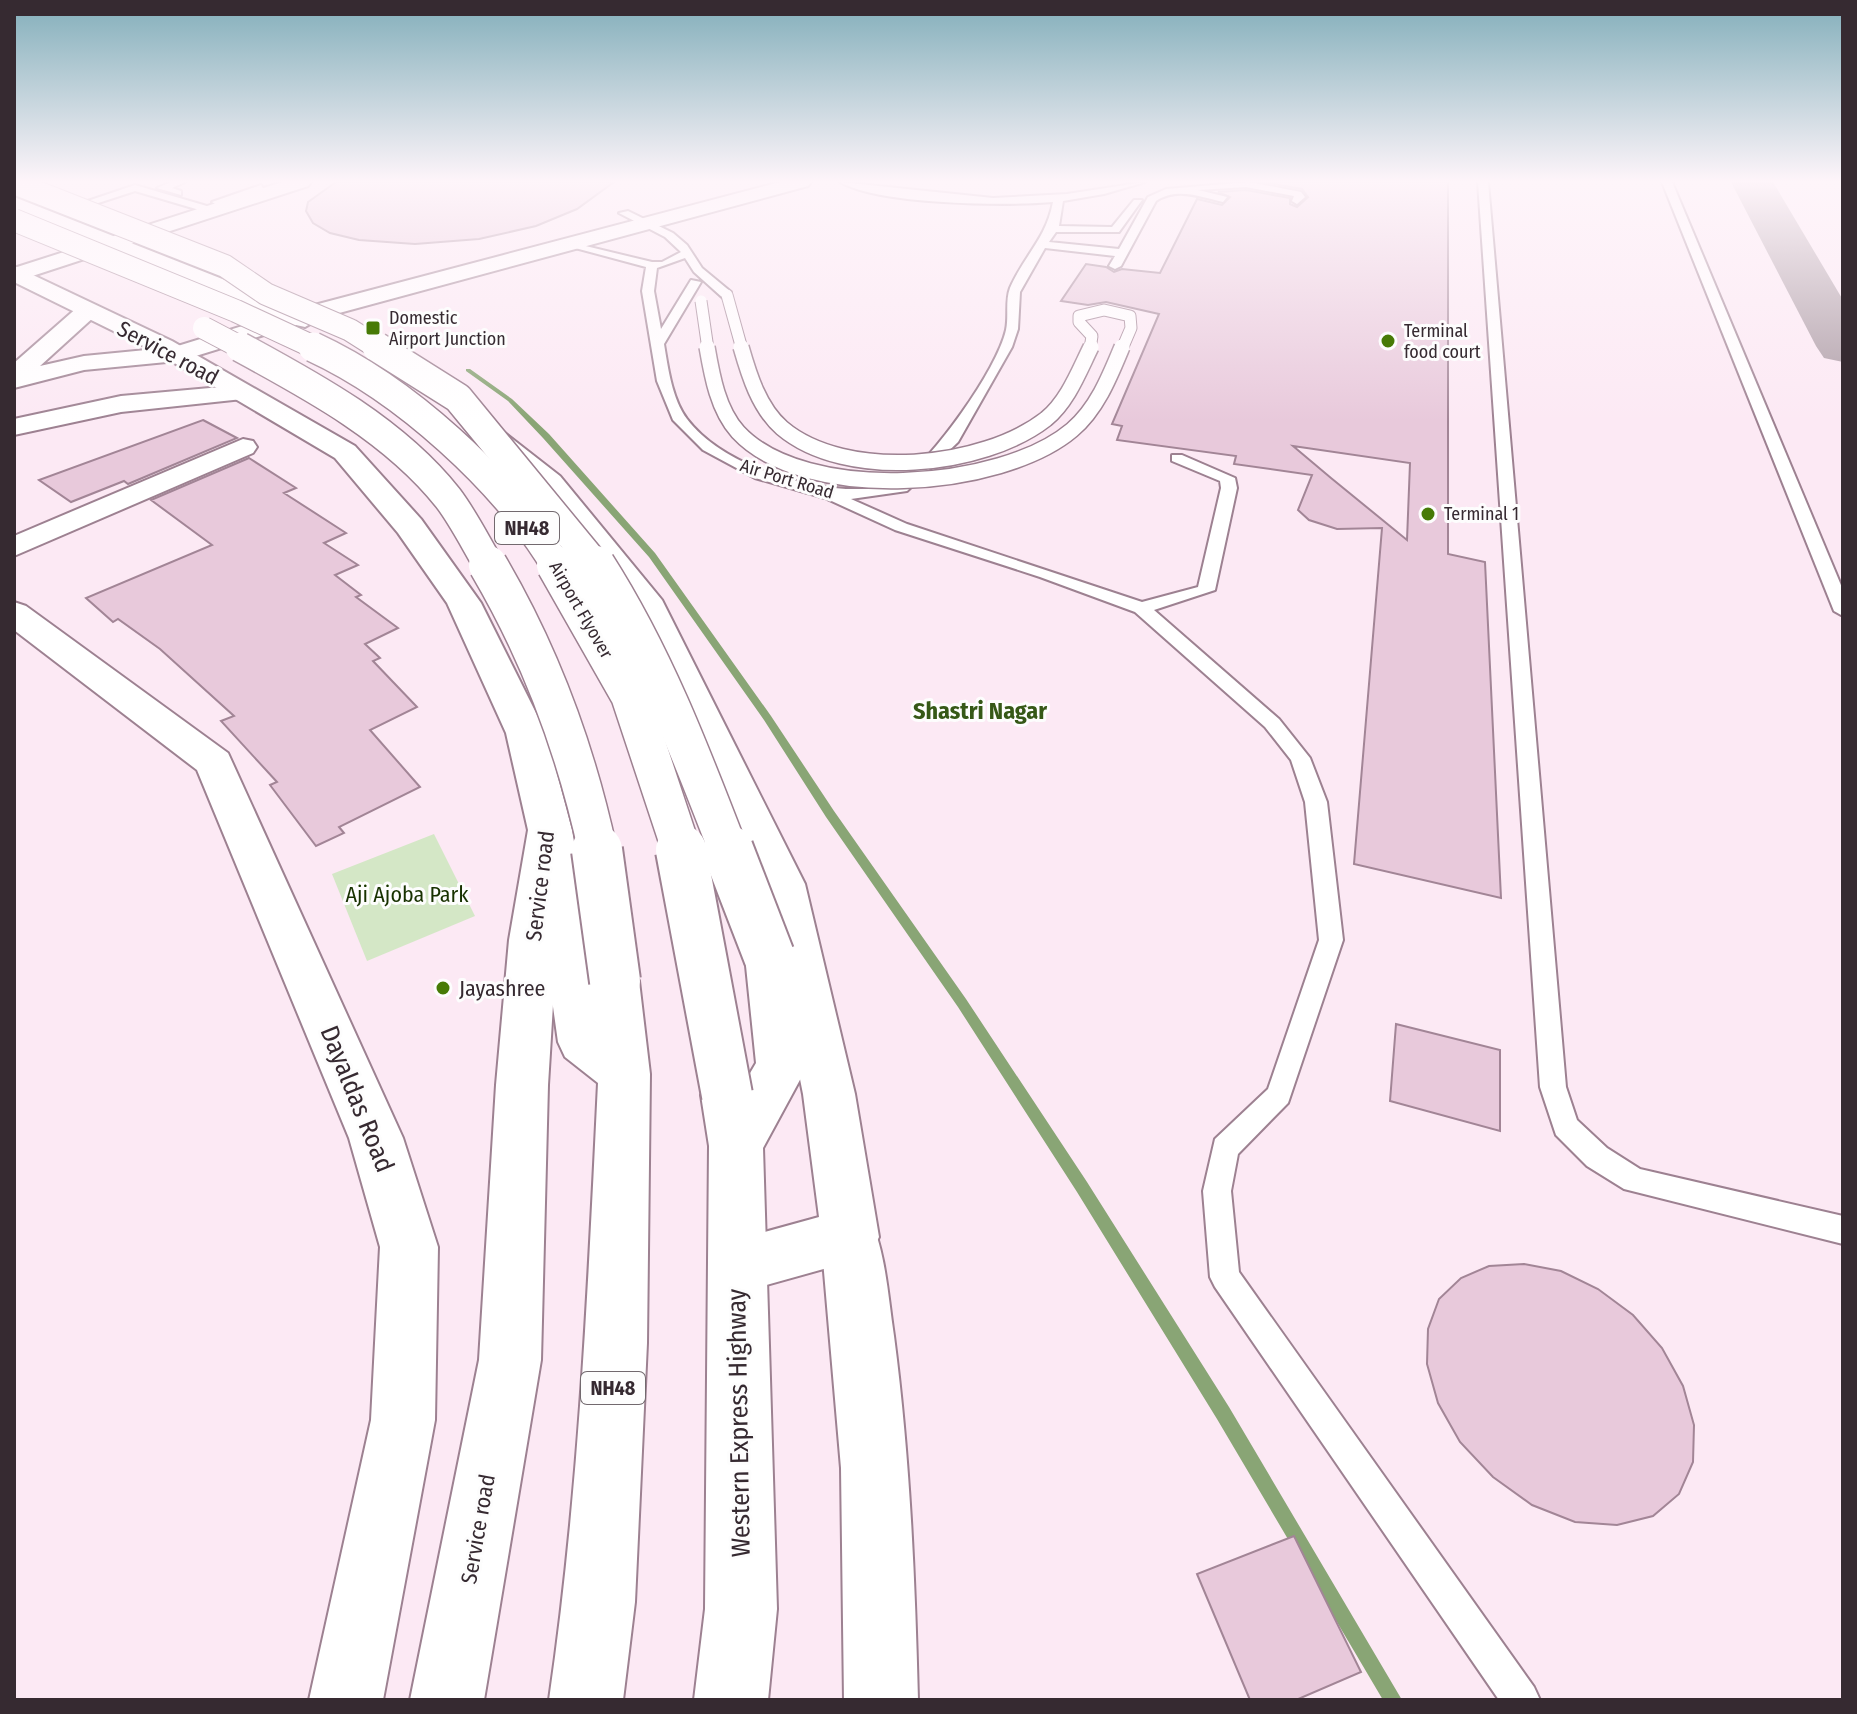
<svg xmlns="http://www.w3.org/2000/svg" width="1857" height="1714" viewBox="0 0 1857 1714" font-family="'Fira Sans Condensed',sans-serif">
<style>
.green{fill:#d4e7c6}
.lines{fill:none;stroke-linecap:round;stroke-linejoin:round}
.stream{fill:#89a575;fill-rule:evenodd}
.taxiway{fill:#ab9ba4;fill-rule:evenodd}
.building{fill:#e8c9db;stroke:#a28596;stroke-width:2;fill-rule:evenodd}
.lane-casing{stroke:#9d8191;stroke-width:4}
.street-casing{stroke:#9d8191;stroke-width:4}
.secondary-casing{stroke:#9d8191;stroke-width:4}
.primary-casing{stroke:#9d8191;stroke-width:4}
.highway-casing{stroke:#9d8191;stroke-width:4}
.lane{fill:#fff;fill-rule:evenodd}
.street{fill:#fff;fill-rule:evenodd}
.secondary{fill:#fff;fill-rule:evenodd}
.primary{fill:#fff;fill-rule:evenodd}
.highway{fill:#fff;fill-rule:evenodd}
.lane-bridge-far1-casing{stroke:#9d8191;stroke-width:13;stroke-linecap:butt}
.lane-bridge-casing{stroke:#9d8191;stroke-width:18;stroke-linecap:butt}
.highway-bridge-far3-casing{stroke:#9d8191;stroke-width:24;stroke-linecap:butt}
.highway-bridge-far2-casing{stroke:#9d8191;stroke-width:32;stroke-linecap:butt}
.highway-bridge-far1-casing{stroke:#9d8191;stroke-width:41;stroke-linecap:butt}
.highway-bridge-casing{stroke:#9d8191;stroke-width:54;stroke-linecap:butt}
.lane-bridge-far1{stroke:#fff;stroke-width:11}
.lane-bridge{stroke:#fff;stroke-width:15}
.highway-bridge-far3{stroke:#fff;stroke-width:22}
.highway-bridge-far2{stroke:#fff;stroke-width:29}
.highway-bridge-far1{stroke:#fff;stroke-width:38}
.highway-bridge{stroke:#fff;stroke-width:50}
.poi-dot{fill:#477a06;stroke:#fdfdfd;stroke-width:3}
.labels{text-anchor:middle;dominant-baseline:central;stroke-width:6;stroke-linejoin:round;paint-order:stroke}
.far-poi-label{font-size:18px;fill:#362a31;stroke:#fdfdfd;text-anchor:start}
.far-street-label{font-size:18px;fill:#362a31;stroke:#fdfdfd}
.shield{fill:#fdfdfd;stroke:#72696e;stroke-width:2}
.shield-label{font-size:20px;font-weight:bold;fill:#362a31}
.street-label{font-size:22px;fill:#362a31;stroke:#fdfdfd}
.park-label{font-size:22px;fill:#183200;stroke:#fdfdfd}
.poi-label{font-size:22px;fill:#362a31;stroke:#fdfdfd;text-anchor:start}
.neighbourhood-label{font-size:24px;font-weight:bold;fill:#365817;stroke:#fdfdfd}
.near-street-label{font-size:26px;fill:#362a31;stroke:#fdfdfd}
</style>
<rect width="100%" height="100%" fill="#fce9f4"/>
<polygon class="green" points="434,834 475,916 367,961 332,874"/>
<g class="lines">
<polygon class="stream" points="466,369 470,369 512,399 549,434 655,553 771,716 834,811 966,999 1087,1182 1229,1407 1402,1700 1383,1700 1217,1419 1077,1192 958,1007 826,817 764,720 649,557 543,438 508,401 466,371"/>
<polygon class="taxiway" points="1731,182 1773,182 1843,300 1843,362 1824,358 1816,346"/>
</g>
<g class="building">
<polygon points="336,182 614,182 577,209 536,226 479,239 415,244 359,240 330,233 313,223 306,211 308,202"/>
<path d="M1263 182H1448V554L1485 562 1501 898 1354 864 1382 528 1337 529 1309 520 1298 510 1312 475 1234 464 1236 456 1117 440 1122 426 1112 424 1159 314 1106 302 1088 305 1061 301 1086 264 1106 267 1114 272 1122 269 1160 273 1197 199 1222 205 1230 197 1218 192 1246 190 1290 198V204L1297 207 1308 197 1302 189ZM1293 446 1410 463 1407 540 1331 478Z"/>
<polygon points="203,420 237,438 128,484 124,481 71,502 39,480"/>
<polygon points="249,458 296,488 284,493 346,533 324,543 358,565 335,575 361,595 356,597 398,628 365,644 380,658 373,661 417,707 370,730 420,787 339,827 344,833 316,846 270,785 277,782 221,721 234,716 160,649 118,619 113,622 86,598 212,545 151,500"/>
<polygon points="1396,1024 1500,1050 1500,1131 1390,1101"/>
<polygon points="1524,1264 1561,1271 1598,1289 1633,1315 1662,1348 1683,1386 1694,1425 1693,1462 1679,1494 1653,1516 1617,1525 1575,1522 1532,1505 1493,1477 1460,1442 1438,1403 1427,1364 1428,1329 1439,1299 1461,1278 1489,1266"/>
<polygon points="1294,1536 1361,1672 1296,1700 1250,1700 1197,1574"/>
</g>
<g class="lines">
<g class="lane-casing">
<g id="lane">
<polygon points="171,182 185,182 172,188 181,191 181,195 157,188"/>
<path d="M840 182 993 198 1067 194 1145 182 1104 194 1063 201 1059 226 1112 227 1134 200H1142L1119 232H1056L1049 242 1119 249 1148 197 1166 189 1249 182 1301 192 1305 197 1297 204 1292 201 1294 196 1246 187 1198 190 1227 197 1223 202C1200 197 1178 187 1156 201L1121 266 1115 269 1109 266 1115 256 1045 248 1020 292 1018 329 1012 347 958 442 907 491 851 499 907 524 1142 602 1198 587 1221 488 1220 481 1172 461V455H1182L1235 478 1237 488 1215 590 1154 610 1279 719 1310 758 1327 802 1343 940 1288 1103 1238 1154 1231 1191 1239 1272 1534 1687 1540 1700H1499L1215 1287 1210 1277 1203 1191 1215 1139 1268 1089 1319 940 1305 802 1291 760 1265 727 1135 612 1040 577 895 530 825 498 755 478 703 450 673 420 657 381 642 291 646 267 564 245 569 242 652 262H662L681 252 665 237 619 213 628 211 673 233 687 245 702 268 731 292V298H723L694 272 685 258 657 268 654 291 661 329 691 280 701 282 664 344C668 368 672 399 687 419 723 466 808 491 863 489 874 489 889 489 899 483 933 459 997 370 1006 330 1009 316 1005 301 1010 288 1025 254 1046 239 1053 202 1005 206 880 205 840 182Z"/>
<polygon points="1478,182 1488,182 1566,1087 1577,1120 1607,1148 1640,1169 1843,1216 1843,1244 1624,1189 1587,1166 1556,1135 1540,1087"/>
<polygon points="1662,182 1672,182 1843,590 1843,616 1834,611"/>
<polygon points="135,185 217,209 218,211 213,214 135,191 89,206 100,209 96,214 73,206"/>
<polygon points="261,185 264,190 217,205 212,202"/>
</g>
</g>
<g class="street-casing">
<g id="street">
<polygon points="87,304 95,306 99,311 95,316 40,366 84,356 177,347 189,354 177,361 84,370 14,388 14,363 79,306"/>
<polygon points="243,385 252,388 256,393 252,398 121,412 14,435 14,419 121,396"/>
<polygon points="243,439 253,441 257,447 253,453 14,556 14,536"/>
</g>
</g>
<g class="secondary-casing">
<g id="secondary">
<polygon points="282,182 311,182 308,186 14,282 14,268"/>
<polygon points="780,182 811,182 808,186 306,322 186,359 177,362 164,354 168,349 288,312"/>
<path d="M850 1210 870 1218C886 1254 888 1297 894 1336 910 1457 915 1579 918 1700H844L841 1468 821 1237 830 1218Z"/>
</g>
</g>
<g class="primary-casing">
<g id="primary">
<polygon points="14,197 314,315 317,320 305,327 296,325 14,210"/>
<polygon points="14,266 172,341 355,446 421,519 481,603 546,733 572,830 557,940 548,1085 541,1360 484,1700 410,1700 479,1360 496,1085 509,940 528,830 506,733 447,603 398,533 335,458 154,351 14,282"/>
<polygon points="491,427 501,430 560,476 662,600 805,884 855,1094 879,1237 870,1256 738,1293 717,1285 709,1265 717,1245 819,1217 803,1094 761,884 629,602 538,488 481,442 477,436 481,430"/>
<polygon points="14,602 26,606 228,753 403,1138 438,1247 435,1420 383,1700 309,1700 371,1420 380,1247 349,1138 197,770 14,630"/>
</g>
</g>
<g class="highway-casing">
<g id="highway">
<path d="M550 815 565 819 572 830 596 971 615 962 632 967 639 981 650 1074 647 1343 635 1602 623 1700H549C579 1496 588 1289 598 1083L565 1057 558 1042 528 830 535 819Z"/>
<polygon points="769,937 786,943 793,956 808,1065 763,1148 777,1609 768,1700 694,1700 705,1609 709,1146 701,1095 708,1079 727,1072 746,1080 756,1063 745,956 752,943"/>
</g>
</g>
<use href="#lane" class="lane"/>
<use href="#street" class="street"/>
<use href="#secondary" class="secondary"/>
<use href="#primary" class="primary"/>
<use href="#highway" class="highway"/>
<g class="lane-bridge-far1-casing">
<g id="lane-bridge-far1">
<polyline points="727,295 742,349"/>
<polyline points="701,301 708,349"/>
<polyline points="1090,349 1092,336 1079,322 1079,316 1104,310 1130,316 1131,328 1122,349"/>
</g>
</g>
<g class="lane-bridge-casing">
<g id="lane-bridge">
<path d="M707 347C712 376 718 410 738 432 805 504 1001 490 1072 430 1097 409 1110 376 1122 347"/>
<path d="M741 347C749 375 759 408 782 428 846 482 983 468 1046 419 1068 401 1079 371 1091 347"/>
</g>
</g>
<g class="highway-bridge-far3-casing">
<g id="highway-bridge-far3">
<polyline points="14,183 225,266 266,294 350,330 380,349"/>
<polyline points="14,220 236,311 318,349"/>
<polyline points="204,328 244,349"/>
</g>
</g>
<g class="highway-bridge-far2-casing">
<g id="highway-bridge-far2">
<path d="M240 347C314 387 395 431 448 498 464 519 476 544 490 567"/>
<path d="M313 347C404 389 505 480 557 567"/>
<polyline points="377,347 458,398 597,567"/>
</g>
</g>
<g class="highway-bridge-far1-casing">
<g id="highway-bridge-far1">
<path d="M488 565C541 655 576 750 598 852"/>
<polyline points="556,565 630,695 682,852"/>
<path d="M596 565C653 654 691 753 729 852"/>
</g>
</g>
<g class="highway-bridge-casing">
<g id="highway-bridge">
<polyline points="597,850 615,981"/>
<polyline points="681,850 727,1095"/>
<polyline points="728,850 769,956"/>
</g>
</g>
<use href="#lane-bridge-far1" class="lane-bridge-far1"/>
<use href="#lane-bridge" class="lane-bridge"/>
<use href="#highway-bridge-far3" class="highway-bridge-far3"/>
<use href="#highway-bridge-far2" class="highway-bridge-far2"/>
<use href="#highway-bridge-far1" class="highway-bridge-far1"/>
<use href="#highway-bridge" class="highway-bridge"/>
</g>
<linearGradient id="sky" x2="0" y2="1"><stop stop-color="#82aeba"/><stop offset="0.43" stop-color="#fef5fa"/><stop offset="1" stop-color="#fef5fa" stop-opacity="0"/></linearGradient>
<rect width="1857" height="422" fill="url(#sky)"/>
<g class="poi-dot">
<rect x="365" y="320" width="16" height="16" rx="4"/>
<circle cx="1388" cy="341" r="8"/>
<circle cx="1428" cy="514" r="8"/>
<circle cx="443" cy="988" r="8"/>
</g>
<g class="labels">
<g class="far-poi-label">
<text x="389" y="318">Domestic<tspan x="389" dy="21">Airport Junction</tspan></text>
<text x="1404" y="331">Terminal<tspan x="1404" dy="21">food court</tspan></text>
<text x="1444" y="514">Terminal 1</text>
</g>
<g class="far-street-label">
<text transform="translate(787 479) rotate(17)">Air Port Road</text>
<text transform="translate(581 610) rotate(60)">Airport Flyover</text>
</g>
<g class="shield">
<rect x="495" y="512" width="64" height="32" rx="6"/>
<rect x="581" y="1372" width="64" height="32" rx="6"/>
</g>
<g class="shield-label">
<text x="527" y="528">NH48</text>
<text x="613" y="1388">NH48</text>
</g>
<g class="street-label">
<text transform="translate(168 353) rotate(28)">Service road</text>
<text transform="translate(540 886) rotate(-83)">Service road</text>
<text transform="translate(478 1529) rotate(-80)">Service road</text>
</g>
<g class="park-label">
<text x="407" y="894">Aji Ajoba Park</text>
</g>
<g class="poi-label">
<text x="459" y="988">Jayashree</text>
</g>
<g class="neighbourhood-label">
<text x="980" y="711">Shastri Nagar</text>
</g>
<g class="near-street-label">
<text transform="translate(357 1099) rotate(68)">Dayaldas Road</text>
<text transform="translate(739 1423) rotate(-91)">Western Express Highway</text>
</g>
</g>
<rect width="1857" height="1714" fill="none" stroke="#362a31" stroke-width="32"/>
</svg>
